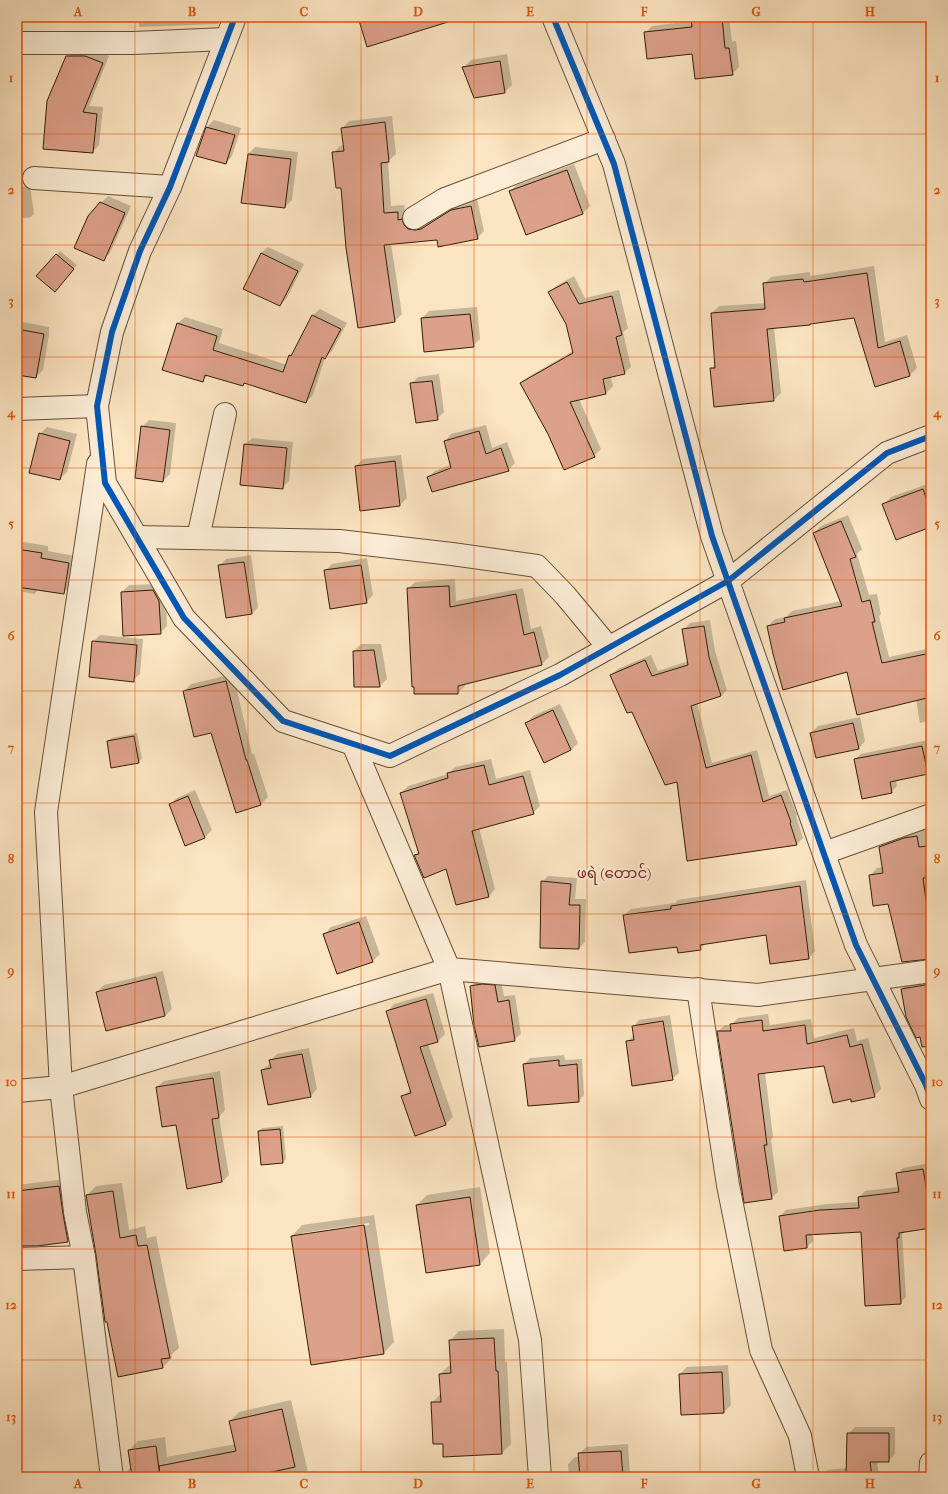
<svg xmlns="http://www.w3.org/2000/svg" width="948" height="1494" viewBox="0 0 948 1494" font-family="'IM FELL French Canon','Noto Sans Myanmar',serif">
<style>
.shadow{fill:#0003;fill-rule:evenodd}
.building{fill:#dca18b;stroke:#341d06}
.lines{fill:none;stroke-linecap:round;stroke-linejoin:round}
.minor-casing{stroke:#664f35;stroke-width:24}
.minor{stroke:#fcedd7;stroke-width:22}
.cycleway-casing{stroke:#fcedd7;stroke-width:8}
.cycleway{stroke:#0057b8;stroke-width:6}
.grid{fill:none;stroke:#df560c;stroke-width:1;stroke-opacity:0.55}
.labels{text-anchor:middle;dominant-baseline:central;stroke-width:4;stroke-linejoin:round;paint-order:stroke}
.quarter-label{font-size:15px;fill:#7a1f14;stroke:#fcedd7}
.neatline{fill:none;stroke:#df560c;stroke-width:1.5}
.grid-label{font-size:13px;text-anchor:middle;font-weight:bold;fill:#df560c}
</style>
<rect width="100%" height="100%" fill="#fbe4c1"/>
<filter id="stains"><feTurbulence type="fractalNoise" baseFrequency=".005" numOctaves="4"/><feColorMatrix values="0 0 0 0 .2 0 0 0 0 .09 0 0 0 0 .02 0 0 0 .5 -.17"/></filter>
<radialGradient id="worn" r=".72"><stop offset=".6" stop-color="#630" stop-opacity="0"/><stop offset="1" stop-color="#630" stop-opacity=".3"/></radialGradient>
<g class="shadow">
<polygon points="139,17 225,17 218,24 139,27"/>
<polygon points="359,17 463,17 368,46"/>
<polygon points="692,17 729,17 732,42 736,41 739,67 732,74 693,53 645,33 652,26 692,21"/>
<polygon points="74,49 92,49 109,56 89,106 103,107 99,145 92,152 67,56"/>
<polygon points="507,54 512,85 505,92 464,67 471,60"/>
<polygon points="392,116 396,154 388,161 391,206 404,205 405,214 422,224 428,222 458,204 477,199 484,231 477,238 438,239 391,244 402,314 395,321 342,187 333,153 340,146 344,145 342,128 349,121"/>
<polygon points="214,120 241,128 232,156 226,163 207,127"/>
<polygon points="255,147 298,152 292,200 285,207 248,154"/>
<polygon points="574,164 590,206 583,213 526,234 510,191 517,185"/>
<polygon points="30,186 34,214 31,217 17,219 17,187"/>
<polygon points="108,196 131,206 110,253 103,260 101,203"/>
<polygon points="268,247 304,264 287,298 280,305 261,253"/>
<polygon points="60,251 77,265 58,287 38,276"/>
<polygon points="874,266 885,342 907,335 917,368 910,375 876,386 855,317 774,328 781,393 774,400 711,369 716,364 712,313 719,306 766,303 764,284 771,277 810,272 810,276"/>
<polygon points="574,276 585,298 619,290 628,328 623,332 631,367 624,373 610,376 613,386 606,393 579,399 601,449 594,456 549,433 521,383 528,377 573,351 567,323 549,292 556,286"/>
<polygon points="477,307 480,339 473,346 422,318 429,311"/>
<polygon points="320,309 347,323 332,351 325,358 313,395 306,402 246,382 242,385 208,375 202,381 163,369 178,323 185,317 223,329 219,343 287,365 290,355 295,351 313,315"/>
<polygon points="22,322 49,327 49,335 43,370 36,377 17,374 17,327"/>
<polygon points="439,374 444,412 437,419 411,384 418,377"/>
<polygon points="149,420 176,423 170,474 163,481 142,427"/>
<polygon points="486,425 492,448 507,442 515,463 508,470 428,477 435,471 452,464 445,441 451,434"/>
<polygon points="47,427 77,434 67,472 60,479 40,434"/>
<polygon points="252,438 293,442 289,481 282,488 245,445"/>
<polygon points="401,455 407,498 400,505 356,466 363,459"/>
<polygon points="930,483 931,487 931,526 884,504 891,497"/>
<polygon points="848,515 862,549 857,554 869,595 877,594 881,614 879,616 889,657 931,648 931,720 920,723 916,700 847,670 768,626 775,619 786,617 792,611 841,601 814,533 821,526"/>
<polygon points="17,541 48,546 48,551 75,556 70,586 63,593 39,589 34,594 17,591"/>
<polygon points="251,555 258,607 252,614 219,566 226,559"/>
<polygon points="367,558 373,595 366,602 325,571 332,564"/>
<polygon points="455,579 456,601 523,588 531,629 541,626 549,657 542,664 465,683 465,686 458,693 408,589 415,582"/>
<polygon points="160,584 166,593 167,626 160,633 122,592 129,585"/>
<polygon points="710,620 715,651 727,690 721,696 697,703 712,763 757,750 769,796 787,790 797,815 796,816 803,838 797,844 678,781 632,710 612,675 618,669 651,655 658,671 688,661 684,629 690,623"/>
<polygon points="100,635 143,639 140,674 133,680 93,642"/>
<polygon points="361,644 381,644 387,679 380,686 355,686 354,651"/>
<polygon points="233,674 252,754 254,754 268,797 261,804 237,812 211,732 184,691 191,684"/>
<polygon points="560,704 578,743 571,750 527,723 533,716"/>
<polygon points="860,717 865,741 859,748 811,733 818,726"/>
<polygon points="137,733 142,759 138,762 108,741 111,738"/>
<polygon points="17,736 19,782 17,784"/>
<polygon points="928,740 931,757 931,770 928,773 896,780 897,786 891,792 855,759 861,754"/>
<polygon points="491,759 496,779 530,770 540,806 533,813 479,828 495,889 489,896 447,867 415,856 419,852 401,793 408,786 448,774 455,767"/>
<polygon points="195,790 212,830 205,837 186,844 170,805 177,798"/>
<polygon points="931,828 931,958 870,876 877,868 883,867 880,847 888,839 912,831"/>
<polygon points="548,876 577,878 575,899 586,899 585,942 579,948 542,882"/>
<polygon points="806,880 815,951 809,958 771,963 767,934 706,943 700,949 678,946 624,915 631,909 675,903 678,900"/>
<polygon points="366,916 380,954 373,961 338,973 325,934 331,927"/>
<polygon points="163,971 172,1009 165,1016 107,1030 97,992 104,985"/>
<polygon points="931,978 931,1034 902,989 908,983"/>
<polygon points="477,980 501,980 504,996 515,995 521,1034 514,1040 471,986"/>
<polygon points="433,993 445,1034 438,1041 428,1044 453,1117 446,1124 403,1096 411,1089 388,1011 394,1004"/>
<polygon points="768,1014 770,1025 811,1019 814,1038 854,1028 857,1041 868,1038 881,1089 874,1096 851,1098 825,1065 765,1072 773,1137 771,1140 778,1192 771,1198 718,1031 725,1025 731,1025 738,1018"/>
<polygon points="670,1015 679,1073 672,1079 628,1041 634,1035 633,1027 639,1020"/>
<polygon points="309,1048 317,1089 311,1096 262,1070 271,1063 270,1061 277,1054"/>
<polygon points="564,1055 565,1060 582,1059 584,1095 578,1101 524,1064 530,1058"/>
<polygon points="220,1071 225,1110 219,1117 229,1175 222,1182 187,1187 177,1124 157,1087 164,1081"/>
<polygon points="283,1126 286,1159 283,1162 259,1131 262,1128"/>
<polygon points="929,1163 931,1173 931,1227 905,1231 902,1234 906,1297 900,1303 862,1231 812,1234 813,1241 807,1247 780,1216 786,1210 827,1204 860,1202 859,1197 865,1191 899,1187 897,1174 903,1168"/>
<polygon points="66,1179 75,1234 68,1241 17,1246 17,1185"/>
<polygon points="122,1183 129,1230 145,1226 147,1238 156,1236 179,1348 171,1355 172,1358 163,1367 87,1195 96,1186"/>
<polygon points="480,1187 490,1253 480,1264 427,1272 417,1205 427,1195"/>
<path d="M374 1215 394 1342 384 1353 292 1236 302 1225ZM369 1223V1225L302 1235V1233Z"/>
<polygon points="504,1329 505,1362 507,1362 511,1444 502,1453 444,1443 432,1403 441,1393 440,1374 451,1364 450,1341 459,1331"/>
<polygon points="728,1365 731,1405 724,1412 680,1374 687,1367"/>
<polygon points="291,1400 308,1472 315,1471 316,1477 125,1477 125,1473 131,1467 129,1450 138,1441 165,1437 167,1457 235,1444 230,1421 239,1412"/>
<polygon points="855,1427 895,1427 895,1454 888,1461 877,1461 879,1477 821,1477 828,1470 847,1468 848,1434"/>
<polygon points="628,1444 630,1477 569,1477 568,1464 575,1457 580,1457 579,1454 586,1447"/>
<polygon points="801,1470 805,1477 762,1477"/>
</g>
<g class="building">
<polygon points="358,17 447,17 448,22 367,47"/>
<polygon points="691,17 722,17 725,48 729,48 733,75 695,79 692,54 647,59 644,32 692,27"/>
<polygon points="66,56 85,56 103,63 83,112 97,114 93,153 43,149 47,101"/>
<polygon points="500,61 505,93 474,98 462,67"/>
<polygon points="385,122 389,162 381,163 384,213 398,212 398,220 402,219 404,225 408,229 415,230 421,229 451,210 471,206 478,239 438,247 437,240 384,245 395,322 358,328 346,248 341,188 336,188 332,152 344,151 341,128"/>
<polygon points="206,127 235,135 226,164 196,156"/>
<polygon points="248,154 291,159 285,208 241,203"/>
<polygon points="567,170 583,214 526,235 509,191"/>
<polygon points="100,202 125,213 104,261 74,248 88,216"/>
<polygon points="261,253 298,271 280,306 243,289"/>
<polygon points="56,254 74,269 55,292 36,276"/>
<polygon points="867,273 878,348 900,341 910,376 875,387 854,318 810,324 810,325 767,329 774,401 714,407 710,368 715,368 711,313 765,309 763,283 803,279 804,282"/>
<polygon points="567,282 579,304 612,296 622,335 616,337 625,374 603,379 606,394 570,402 595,457 564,470 548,434 520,383 573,353 566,324 548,292"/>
<polygon points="470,314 474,347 424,352 421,318"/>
<polygon points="312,315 341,329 325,359 322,357 306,403 244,383 243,386 205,375 203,382 162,370 177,323 217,336 213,350 283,372 289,355 291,356"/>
<polygon points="17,329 44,334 36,378 17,375"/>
<polygon points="432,381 438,420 416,423 410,383"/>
<polygon points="141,426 170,430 163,482 135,478"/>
<polygon points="479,431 486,454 501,448 509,471 432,492 427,477 451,468 444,441"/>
<polygon points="39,433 70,441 60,480 29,473"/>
<polygon points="244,444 287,448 283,489 240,485"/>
<polygon points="395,461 400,506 360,511 355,466"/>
<polygon points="923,489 931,512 931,527 896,540 882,504"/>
<polygon points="841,521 856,557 850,559 862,602 870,600 875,622 872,622 882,663 931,653 931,697 857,715 847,672 783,690 773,654 767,626 785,622 784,618 842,606 813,533"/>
<polygon points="17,549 42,553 41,558 69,563 64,594 17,587"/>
<polygon points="244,562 252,614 226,618 218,565"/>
<polygon points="361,565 367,603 330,609 324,570"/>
<polygon points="449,586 450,607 516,594 524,635 534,632 542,665 458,686 458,694 414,694 414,687 412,687 407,588"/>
<polygon points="153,590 159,601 161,634 123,636 121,592"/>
<polygon points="704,626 709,657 721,696 691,706 706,768 751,755 763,802 781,795 791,822 790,823 797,845 687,861 677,782 665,785 632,712 627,713 610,675 645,660 652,676 688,665 682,629"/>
<polygon points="92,641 137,645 134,682 89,677"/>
<polygon points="374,650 380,687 354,687 353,651"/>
<polygon points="226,681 246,760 247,760 261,805 236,813 211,733 194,737 183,691"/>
<polygon points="553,710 571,750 544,763 525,723"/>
<polygon points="853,723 859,749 816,758 810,733"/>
<polygon points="134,736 139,763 111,768 107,741"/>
<polygon points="922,746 928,774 890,782 892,793 862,799 854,759"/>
<polygon points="484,765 489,785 523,776 534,814 472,831 489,897 456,905 446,869 424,878 414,855 419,854 400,793 448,778 447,773"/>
<polygon points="188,796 205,838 185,846 169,804"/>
<polygon points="917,836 919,847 927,846 931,871 931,877 923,878 929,922 931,921 931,959 902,962 888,904 873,906 869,875 883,873 879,847 904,838"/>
<polygon points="541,881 571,884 569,905 580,905 579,949 540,948"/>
<polygon points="800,886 809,959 770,964 766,935 700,945 701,950 678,953 677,947 629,953 623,915 671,909 671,906"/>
<polygon points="359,922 373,962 337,974 323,934"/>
<polygon points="156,977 165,1016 106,1031 96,992"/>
<polygon points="482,984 495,985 498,1002 509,1000 515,1041 479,1047 474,1025 470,986"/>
<polygon points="931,984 931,1046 922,1047 920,1037 916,1038 906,1017 901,989"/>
<polygon points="426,999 438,1042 420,1047 446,1125 415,1136 401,1096 411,1093 386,1011"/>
<polygon points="762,1020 763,1031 805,1025 807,1044 847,1035 850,1047 862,1044 875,1097 851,1102 851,1099 833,1103 824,1066 758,1074 767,1145 764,1145 772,1199 744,1203 717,1031 731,1031 730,1024"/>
<polygon points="663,1021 673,1080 632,1086 626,1041 634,1040 632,1026"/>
<polygon points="302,1054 311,1097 268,1105 261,1070 271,1068 269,1060"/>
<polygon points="559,1060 559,1066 577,1064 579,1102 528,1106 523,1064"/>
<polygon points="213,1078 219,1118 212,1119 222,1182 187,1189 176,1125 162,1127 156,1087"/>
<polygon points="280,1129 283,1163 261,1165 258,1131"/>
<polygon points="923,1169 931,1213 931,1228 899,1233 899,1238 897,1238 901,1304 865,1306 861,1232 806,1235 807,1248 784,1251 779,1216 820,1210 859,1208 858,1197 899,1192 896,1173"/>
<polygon points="59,1186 63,1214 68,1242 37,1246 17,1246 17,1191"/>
<polygon points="113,1191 120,1238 136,1235 138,1246 147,1245 170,1358 161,1359 163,1368 118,1377 107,1322 105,1322 96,1255 86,1195"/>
<polygon points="470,1197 480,1265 426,1273 416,1205"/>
<polygon points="364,1225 384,1354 311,1365 291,1236"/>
<polygon points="494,1338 496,1371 498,1371 502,1454 443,1457 443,1444 433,1444 431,1402 441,1402 439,1374 451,1373 449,1340"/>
<polygon points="722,1372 724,1413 681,1415 679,1374"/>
<polygon points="282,1409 295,1467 249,1477 160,1477 159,1466 236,1451 229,1421"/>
<polygon points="847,1433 889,1433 889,1462 870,1462 872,1477 846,1477"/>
<polygon points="156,1446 160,1477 132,1477 128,1450"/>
<polygon points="621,1451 623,1477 580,1477 578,1453"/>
</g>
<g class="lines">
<g class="minor-casing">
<g id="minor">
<polyline points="235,17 170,187 140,251 112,332 97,406 105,483 184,618 283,721 390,756 560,675 728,581 887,453 931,436"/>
<polyline points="553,17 614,164 712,536 856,945 926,1085 931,1099"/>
<polyline points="17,43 133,43 226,39"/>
<polyline points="34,178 170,187"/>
<polyline points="414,218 445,199 604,139"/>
<polyline points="17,409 97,406"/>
<polyline points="98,464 46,812 61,1087 75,1212 84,1257 112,1477"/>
<polyline points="137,537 339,541 452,554 537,566 565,595 609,648"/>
<polyline points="198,538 225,414"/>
<polyline points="353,744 449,969 530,1340 540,1477"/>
<polyline points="824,853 931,815"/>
<polyline points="698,989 728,1185 761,1350 800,1436 808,1477"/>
<polyline points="17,1091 61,1087 449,969 758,995 931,971"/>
<polyline points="17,1259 84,1257"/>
<polyline points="930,1477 931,1463"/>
</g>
</g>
<use href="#minor" class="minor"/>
<g class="cycleway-casing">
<g id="cycleway">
<polyline points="235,17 170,187 140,251 112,332 97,406 105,483 184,618 283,721 390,756 560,675 728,581 887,453 931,436"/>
<polyline points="553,17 614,164 712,536 856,945 926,1085 931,1099"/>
</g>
</g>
<use href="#cycleway" class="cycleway"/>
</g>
<path class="grid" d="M135 17V1477M248 17V1477M361 17V1477M474 17V1477M587 17V1477M700 17V1477M813 17V1477M17 134H931M17 245H931M17 357H931M17 468H931M17 580H931M17 691H931M17 803H931M17 914H931M17 1026H931M17 1137H931M17 1249H931M17 1360H931"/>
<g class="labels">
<g class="quarter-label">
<text x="614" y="873">ဖရဲ (တောင်)</text>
</g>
</g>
<rect width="948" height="1494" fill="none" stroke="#fbe4c1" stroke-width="44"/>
<rect x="22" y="22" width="904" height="1450" class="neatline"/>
<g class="grid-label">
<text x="78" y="16">A</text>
<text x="192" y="16">B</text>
<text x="304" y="16">C</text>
<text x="418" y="16">D</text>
<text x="530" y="16">E</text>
<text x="644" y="16">F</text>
<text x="756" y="16">G</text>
<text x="870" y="16">H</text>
<text x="11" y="82">1</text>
<text x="937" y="82">1</text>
<text x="11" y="194">2</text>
<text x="937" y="194">2</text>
<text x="11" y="305">3</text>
<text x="937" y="305">3</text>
<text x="11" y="417">4</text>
<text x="937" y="417">4</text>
<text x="11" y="528">5</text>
<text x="937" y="528">5</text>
<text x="11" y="640">6</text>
<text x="937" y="640">6</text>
<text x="11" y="752">7</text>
<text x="937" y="752">7</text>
<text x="11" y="863">8</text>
<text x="937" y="863">8</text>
<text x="11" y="975">9</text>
<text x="937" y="975">9</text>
<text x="11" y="1086">10</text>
<text x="937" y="1086">10</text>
<text x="11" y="1198">11</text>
<text x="937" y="1198">11</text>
<text x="11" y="1309">12</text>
<text x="937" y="1309">12</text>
<text x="11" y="1421">13</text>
<text x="937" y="1421">13</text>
<text x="78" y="1488">A</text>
<text x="192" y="1488">B</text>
<text x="304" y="1488">C</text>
<text x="418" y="1488">D</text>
<text x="530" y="1488">E</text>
<text x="644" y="1488">F</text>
<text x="756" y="1488">G</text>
<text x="870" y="1488">H</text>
</g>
<rect width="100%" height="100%" filter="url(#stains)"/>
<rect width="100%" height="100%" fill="url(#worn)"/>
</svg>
